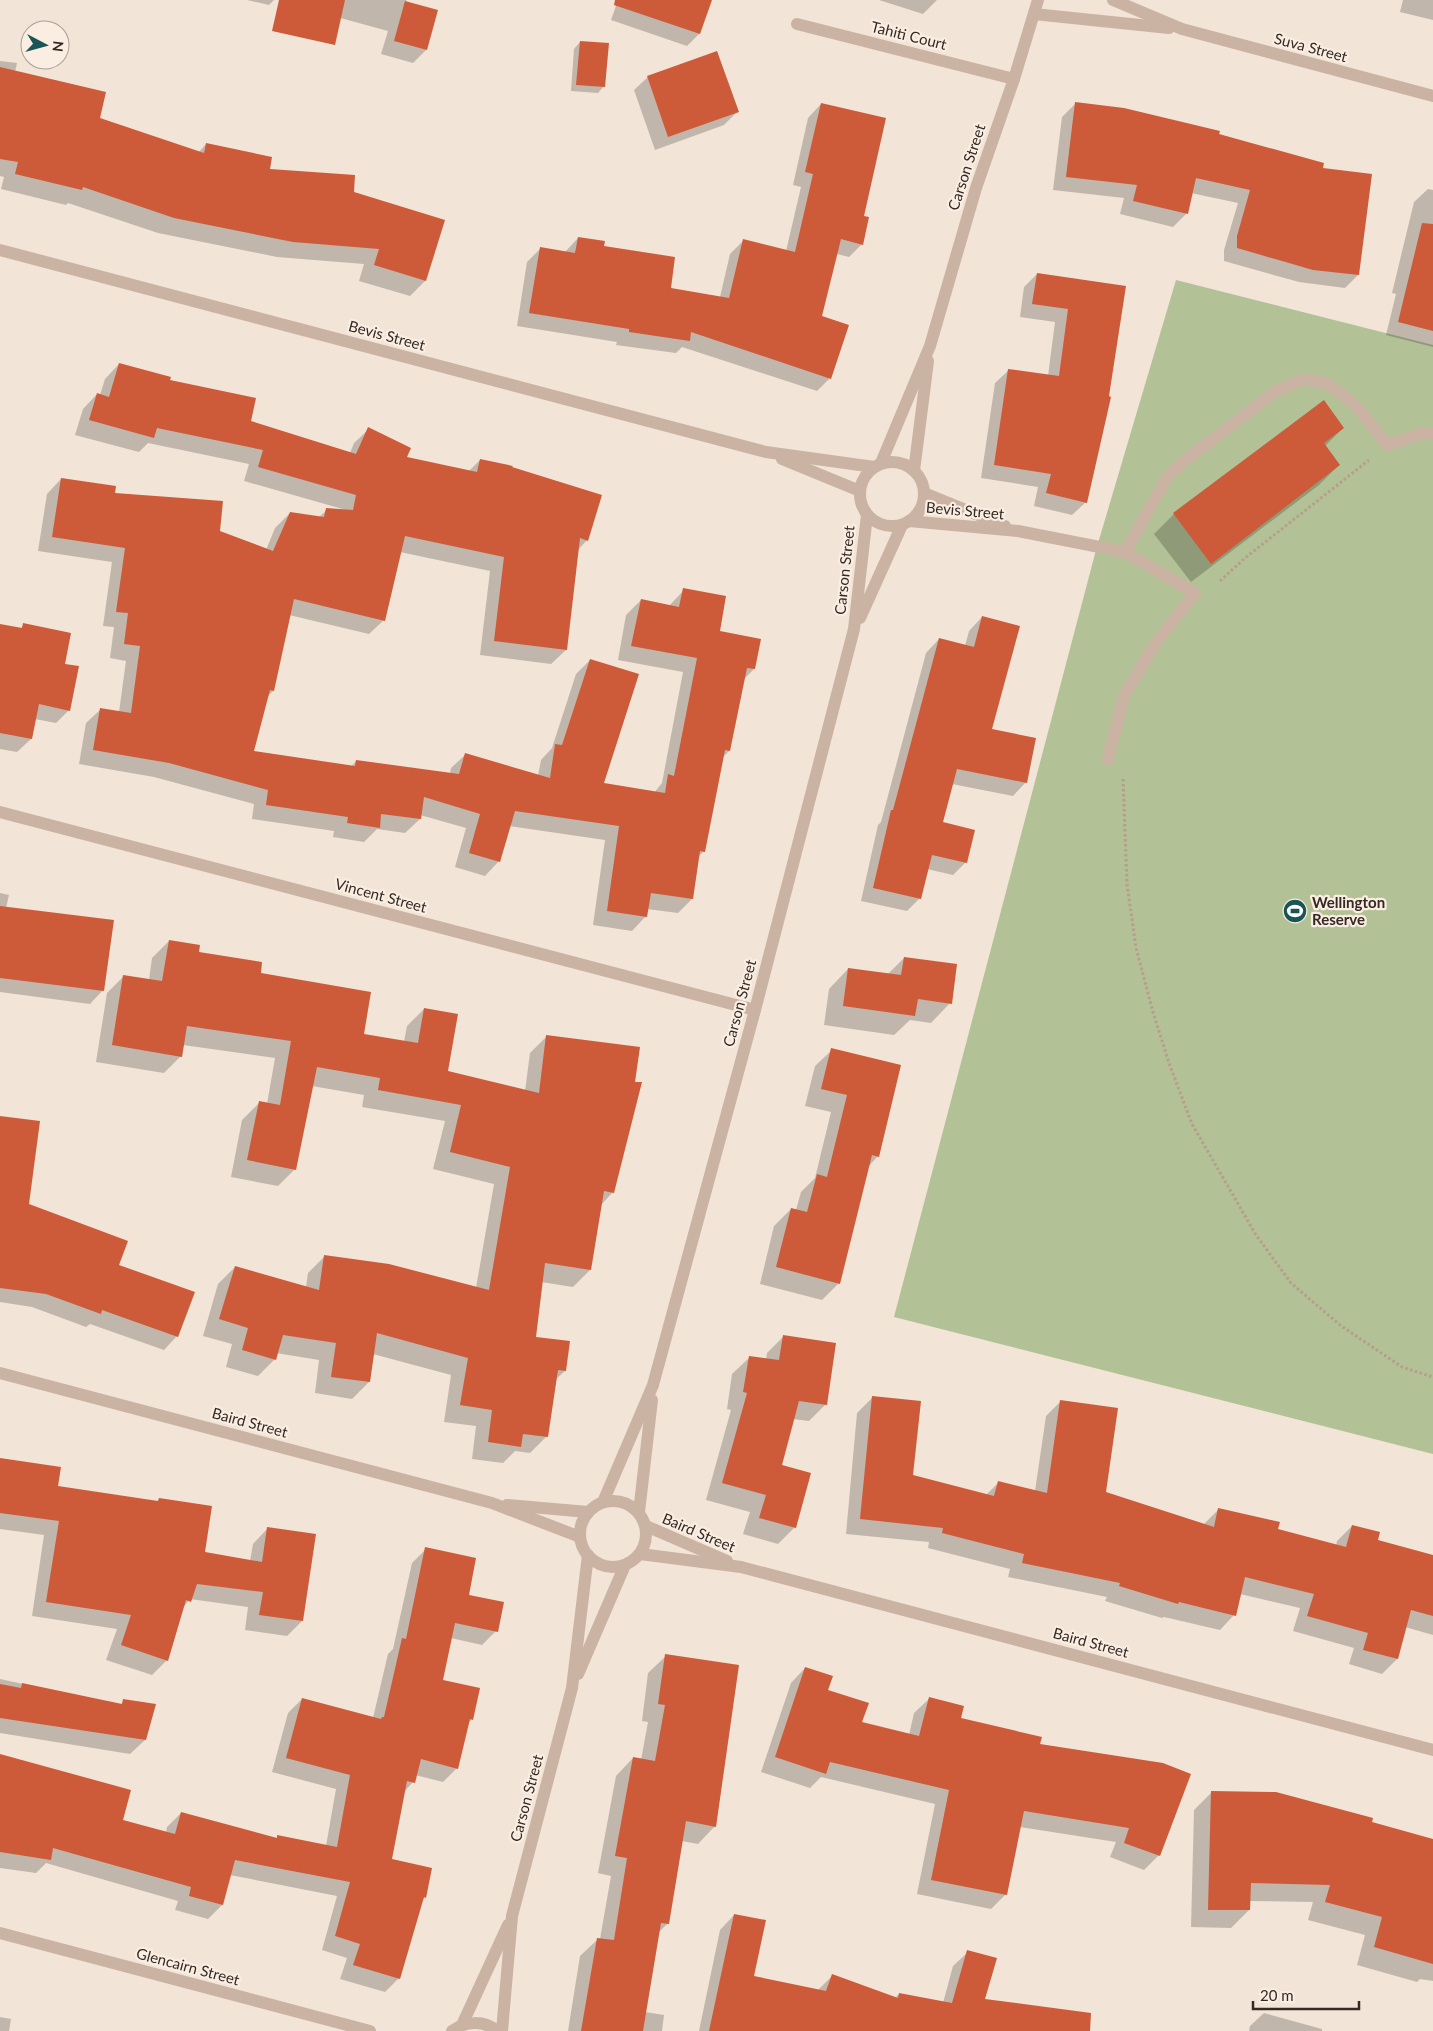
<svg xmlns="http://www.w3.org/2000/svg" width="1433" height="2031" viewBox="0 0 1433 2031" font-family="Lato,sans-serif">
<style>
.green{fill:#b3c196}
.shadow{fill:#0003}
.building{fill:#cd5a39}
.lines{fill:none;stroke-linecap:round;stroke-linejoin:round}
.path{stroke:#b69d8c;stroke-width:3;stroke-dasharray:2.5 2.5;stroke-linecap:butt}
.service{stroke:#cab3a2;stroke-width:12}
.minor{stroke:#cab3a2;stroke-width:12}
.labels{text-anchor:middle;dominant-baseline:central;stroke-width:4.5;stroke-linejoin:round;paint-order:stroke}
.street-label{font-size:15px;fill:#342925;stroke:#faeee2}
.poi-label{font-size:15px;font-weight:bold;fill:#342925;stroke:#faeee2;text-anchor:start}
</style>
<rect width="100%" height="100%" fill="#f2e4d6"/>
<polygon class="green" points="1176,280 1433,345 1433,1454 894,1317 1096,550"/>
<g class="shadow">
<polygon points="247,0 274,0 269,5"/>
<polygon points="326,0 406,0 426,50 413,63 381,54 388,31 322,13"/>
<polygon points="618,0 711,0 699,34 687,46 611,20"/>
<polygon points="879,0 937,0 923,14"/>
<polygon points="1401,0 1433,0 1433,20 1400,12 1403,0"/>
<polygon points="580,42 604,86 598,93 571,91 574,49"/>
<polygon points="0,61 17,63 15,72 98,119 198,153 206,144 268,170 353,192 443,221 425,281 410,296 359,281 364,264 277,257 158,233 68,203 66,205 1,189 4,177 0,176"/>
<polygon points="648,77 737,112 724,125 655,150 634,90"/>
<polygon points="821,104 863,217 862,244 849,257 837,254 821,317 830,378 817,391 682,347 676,353 616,345 617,342 517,326 527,262 540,249 565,252 578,238 602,247 669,289 720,297 730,254 743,241 786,251 801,187 793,185 808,118"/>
<polygon points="1075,104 1218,135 1321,169 1358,275 1345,288 1299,282 1224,261 1224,250 1238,203 1191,193 1186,214 1173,227 1120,214 1124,198 1053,190 1062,117"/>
<polygon points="1428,189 1433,190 1433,347 1386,335 1396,294 1392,293 1414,202"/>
<polygon points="1037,274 1124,287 1086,502 1072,515 1034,506 1038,487 981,478 995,383 1009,370 1048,376 1055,322 1020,317 1024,287"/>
<polygon points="119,364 168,381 250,422 350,453 354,443 369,429 405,458 469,471 480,460 587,540 578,550 566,650 551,664 480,655 490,571 400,552 384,620 369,634 289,615 273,691 267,697 252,752 351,767 356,761 450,774 451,768 466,754 538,776 541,760 552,748 576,674 590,660 603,784 654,793 662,783 683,672 618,660 626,615 641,600 669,606 684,590 718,632 754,669 744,679 729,751 723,757 704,851 698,857 692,899 678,913 647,909 646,916 632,931 593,925 605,840 509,826 499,861 485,876 455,867 466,828 420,815 420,819 405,833 377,829 364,842 333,837 334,831 252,819 254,804 154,777 79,764 86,723 101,709 119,712 126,661 110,658 114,627 103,626 112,562 38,551 47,494 61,479 114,495 266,550 275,528 290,513 319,517 327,510 346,510 244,481 249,464 148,443 139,452 75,435 83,409 97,394 100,395 105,379"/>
<polygon points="1323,401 1343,428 1325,446 1339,465 1319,485 1191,582 1154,534 1174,514"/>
<polygon points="982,617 991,730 1026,782 1013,796 952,784 941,823 966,862 953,875 927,869 920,898 907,911 861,901 878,825 881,822 926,653 939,639 965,646 969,631"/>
<polygon points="24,625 63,664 69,710 56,723 35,719 31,739 17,752 0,749 0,626 20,629"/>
<polygon points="0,893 9,895 6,908 103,990 90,1004 0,992"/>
<polygon points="169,941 198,953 259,974 363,1035 404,1042 407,1026 424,1009 447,1072 525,1091 530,1053 547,1036 613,1192 601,1205 590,1270 573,1287 541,1282 534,1338 565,1371 555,1380 547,1436 530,1453 515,1451 503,1463 472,1459 476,1426 444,1422 451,1375 373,1354 369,1382 352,1399 315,1393 319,1360 276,1353 275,1359 258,1376 226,1367 232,1344 203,1336 218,1284 235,1267 306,1287 308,1273 325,1256 476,1288 494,1184 433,1169 445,1121 362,1107 364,1095 312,1086 295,1169 278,1186 231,1177 242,1120 259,1103 267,1104 275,1058 183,1045 181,1056 164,1073 96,1062 107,993 124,976 149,980 152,958"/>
<polygon points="904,958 950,1003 931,1023 910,1020 894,1035 824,1025 829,989 848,969 888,974"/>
<polygon points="832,1050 878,1156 868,1167 839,1283 822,1300 760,1284 774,1226 791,1209 796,1210 801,1192 815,1178 831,1112 805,1106 815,1066"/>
<polygon points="0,1117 28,1205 117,1266 177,1336 164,1350 90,1324 86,1327 32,1307 0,1302"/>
<polygon points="784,1336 826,1404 809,1421 793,1419 781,1466 795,1527 778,1544 743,1534 750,1512 706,1500 731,1410 727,1409 732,1374 750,1357 766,1360 767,1353"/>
<polygon points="872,1398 912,1476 986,1495 999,1482 1035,1491 1046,1416 1060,1402 1104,1493 1204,1524 1219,1509 1277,1530 1336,1546 1337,1541 1352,1526 1376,1541 1433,1556 1433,1635 1405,1627 1397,1659 1382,1674 1349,1664 1354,1648 1293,1631 1300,1608 1240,1594 1234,1615 1220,1630 1164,1617 1162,1618 1105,1601 1107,1597 1008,1577 1010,1569 928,1548 929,1542 846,1534 857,1413"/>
<polygon points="0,1460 57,1487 157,1502 159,1499 203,1553 250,1561 253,1544 267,1529 302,1621 287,1636 245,1630 248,1607 190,1599 182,1609 167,1660 152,1675 106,1660 117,1629 32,1616 44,1535 0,1529"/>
<polygon points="426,1549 496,1631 482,1645 451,1638 441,1681 472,1719 468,1723 457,1768 443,1782 415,1775 413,1782 404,1792 390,1860 425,1897 421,1901 399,1978 385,1992 340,1979 347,1958 322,1950 337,1896 230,1875 222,1905 208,1919 175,1910 178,1901 46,1863 36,1873 0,1868 0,1755 121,1820 166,1833 167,1827 181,1813 275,1839 278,1837 326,1846 336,1789 272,1772 288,1713 302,1699 373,1718 388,1654 393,1649 412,1563"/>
<polygon points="666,1656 715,1826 698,1844 682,1841 668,1923 658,1933 645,2012 664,2015 662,2031 568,2031 580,1956 598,1939 600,1939 611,1876 598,1873 616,1776 633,1758 641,1760 648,1722 642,1721 648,1673"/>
<polygon points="805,1668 861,1723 909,1735 914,1713 929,1699 959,1719 1039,1745 1159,1855 1144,1870 1110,1857 1116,1842 1020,1827 1006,1894 991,1909 917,1894 935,1804 821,1777 810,1788 761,1772 791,1683"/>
<polygon points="0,1679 120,1705 124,1701 145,1740 130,1754 0,1733"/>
<polygon points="1212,1792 1370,1823 1433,1841 1433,1981 1420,1979 1417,1982 1357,1965 1365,1935 1308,1920 1313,1902 1249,1901 1249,1910 1231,1928 1191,1927 1194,1810"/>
<polygon points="734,1915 752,1977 817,1991 832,1976 895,1998 899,1994 943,2003 953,1966 968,1952 983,2000 1079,2031 699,2031 720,1930"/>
<polygon points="1264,2013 1322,2029 1322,2031 1249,2031 1250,2026"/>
<polygon points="0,2017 11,2019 9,2031 0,2031"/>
</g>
<g class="building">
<polygon points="279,0 345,0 335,45 272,31"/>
<polygon points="615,0 712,0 700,34 614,5"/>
<polygon points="405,1 438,10 427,50 394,41"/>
<polygon points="580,41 609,43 605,87 576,85"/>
<polygon points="717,51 739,112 668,137 647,76"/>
<polygon points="0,67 106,92 100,118 204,153 206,143 272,157 270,169 355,175 354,192 445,220 426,281 374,265 379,249 293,242 174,218 83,187 82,190 15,174 18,162 0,159"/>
<polygon points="1075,102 1124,108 1220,131 1219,134 1324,163 1323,168 1372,174 1359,275 1313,270 1237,248 1237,236 1250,190 1196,178 1188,214 1133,201 1137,185 1066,177"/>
<polygon points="821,103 886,118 864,216 869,217 863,245 841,239 822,316 849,325 831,379 691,332 690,341 629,332 629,329 529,313 540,247 575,253 578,237 605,241 604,246 675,257 671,288 729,298 743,239 795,252 813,174 805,172"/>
<polygon points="1422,223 1433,224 1433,331 1398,322"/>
<polygon points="1037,273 1126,286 1109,396 1111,397 1087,503 1046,493 1051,474 994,465 1008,369 1059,376 1068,309 1032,304"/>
<polygon points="119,363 171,377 170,380 256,398 251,421 356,454 368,427 411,448 407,457 477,472 480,459 513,466 512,467 602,495 588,541 580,538 567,650 494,641 504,557 405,536 385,621 294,599 274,691 270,690 254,751 355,766 356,760 459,774 465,753 550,778 555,744 562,745 590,659 639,674 604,783 665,793 668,774 674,776 697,658 631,646 641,599 679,607 683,588 726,596 720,631 761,639 755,669 747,668 730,751 725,750 705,852 700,851 693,899 651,893 647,917 607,911 619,826 515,811 500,862 469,853 480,814 424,797 421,819 381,814 380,828 347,823 348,817 266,805 268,790 169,763 93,750 100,708 131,713 140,646 124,644 128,613 116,612 125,548 52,537 61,478 116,486 115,493 223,501 220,531 273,551 290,512 324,517 326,508 353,510 356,495 258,467 263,450 157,428 154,438 89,420 97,393 109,397"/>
<polygon points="1324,400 1344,428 1324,443 1340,465 1211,564 1173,513"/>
<polygon points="982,616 1020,626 992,729 1036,738 1027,783 957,769 943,822 975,830 967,863 932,855 921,899 873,888 891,810 893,810 939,638 974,647"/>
<polygon points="23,623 71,633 65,664 79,666 70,711 39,704 32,739 0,733 0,624 22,628"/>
<polygon points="0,906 114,920 104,991 0,978"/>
<polygon points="169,940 200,945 199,952 262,962 261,973 371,992 364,1034 418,1043 424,1008 458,1014 448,1071 539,1093 546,1035 640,1047 635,1082 642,1082 614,1193 604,1191 591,1270 545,1263 536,1337 570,1341 566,1371 558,1370 548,1437 523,1434 521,1447 488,1442 492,1410 460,1405 468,1358 377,1333 370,1382 331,1377 336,1343 283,1335 276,1360 242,1350 248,1328 219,1319 235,1266 319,1290 324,1255 389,1264 489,1290 510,1167 450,1152 461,1105 378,1090 380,1078 317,1067 296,1170 247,1160 259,1101 280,1105 291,1041 187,1026 182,1057 112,1045 123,975 162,981"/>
<polygon points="904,957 957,964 952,1004 918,999 915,1016 843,1006 848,968 901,975"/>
<polygon points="831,1048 901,1065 879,1157 872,1155 840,1284 776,1267 791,1208 807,1212 817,1174 827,1177 847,1095 821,1089"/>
<polygon points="0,1116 40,1121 29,1204 128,1241 119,1265 195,1292 178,1337 102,1310 101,1314 46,1294 0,1288"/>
<polygon points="783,1335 836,1343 827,1405 799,1401 782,1465 811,1473 796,1528 759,1518 766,1495 722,1483 747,1393 743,1392 749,1356 779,1360"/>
<polygon points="872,1396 921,1401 913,1475 994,1496 998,1481 1047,1493 1060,1400 1118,1408 1106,1492 1214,1527 1218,1508 1280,1522 1278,1529 1346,1547 1352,1525 1380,1532 1378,1540 1433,1555 1433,1616 1411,1610 1398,1659 1363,1650 1368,1633 1307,1616 1314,1594 1245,1577 1236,1616 1179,1602 1178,1604 1119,1586 1120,1583 1022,1563 1024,1554 942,1533 943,1528 860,1519"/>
<polygon points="0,1458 61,1467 58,1486 158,1501 159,1498 212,1506 205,1552 262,1562 267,1527 316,1534 303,1621 259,1615 263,1592 197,1584 191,1602 186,1600 168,1661 121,1645 131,1615 46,1602 59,1521 0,1513"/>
<polygon points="425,1547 476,1558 469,1595 504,1602 498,1632 455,1623 443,1680 480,1688 473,1720 470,1719 458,1769 421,1759 415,1783 407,1781 392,1859 432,1868 426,1898 424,1897 400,1979 353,1965 360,1944 335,1936 350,1882 235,1860 223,1905 189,1896 191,1887 53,1848 51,1860 0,1852 0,1754 131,1790 123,1820 175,1834 181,1812 277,1838 277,1835 337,1847 350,1775 286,1758 302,1698 381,1719 382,1717 384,1717 402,1638 406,1639"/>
<polygon points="665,1654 739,1665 716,1827 686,1821 669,1924 661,1923 643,2031 581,2031 597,1938 614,1940 627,1858 615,1856 633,1757 655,1761 665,1705 658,1704"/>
<polygon points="805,1667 833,1676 828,1690 869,1703 862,1722 919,1736 929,1697 964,1706 961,1718 1042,1737 1040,1744 1163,1763 1191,1774 1160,1856 1124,1843 1129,1828 1024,1811 1007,1895 931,1880 949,1790 830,1762 826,1774 775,1757"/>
<polygon points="22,1683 122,1704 123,1699 156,1704 146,1740 0,1718 0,1684 21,1688"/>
<polygon points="1211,1791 1276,1792 1373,1818 1372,1822 1433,1839 1433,1964 1374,1947 1382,1917 1325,1902 1330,1885 1251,1883 1250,1910 1208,1910"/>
<polygon points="734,1914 766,1920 754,1976 826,1991 832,1974 898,1998 899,1993 952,2003 967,1950 997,1958 985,1999 1091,2013 1090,2031 709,2031"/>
</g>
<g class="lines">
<g class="path">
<polyline points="1220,581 1245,558 1369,460"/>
<polyline points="1123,779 1127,884 1136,948 1153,1012 1169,1063 1192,1124 1256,1235 1291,1283 1340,1325 1402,1367 1433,1377"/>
</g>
<polyline class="service" points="1108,759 1124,696 1155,644 1195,593 1125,552 1167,477 1184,461 1276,391 1304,379 1326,383 1343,395 1359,409 1387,445 1420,434 1433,434"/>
<g class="minor">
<polyline points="1113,0 1182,29 1433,96"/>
<polyline points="1034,14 1169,28"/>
<polyline points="797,24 1014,79"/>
<polyline points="0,250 766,452 874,467"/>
<polyline points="782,459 860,491"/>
<circle cx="892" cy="494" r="32"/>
<polyline points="881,463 930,346 976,188 1014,79 1038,0"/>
<polyline points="914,471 928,361"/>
<polyline points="924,493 1005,526"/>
<polyline points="909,521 1018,531 1125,552"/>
<polyline points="860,618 902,525"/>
<polyline points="0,812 755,1010"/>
<polyline points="0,1373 492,1503 580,1537"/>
<circle cx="613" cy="1534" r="33"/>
<polyline points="603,1502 653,1385 755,1010 854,629 867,515"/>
<polyline points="507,1505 588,1512"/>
<polyline points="639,1512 652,1400"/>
<polyline points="646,1526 727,1561"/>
<polyline points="640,1554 741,1567 1433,1750"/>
<polyline points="578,1674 625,1565"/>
<polyline points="0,1933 370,2031"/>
<polyline points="462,2025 508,1925"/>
<path d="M452 2031C465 2021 484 2020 497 2031"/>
<polyline points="502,2031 512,1916 572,1688 588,1555"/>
</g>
</g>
<defs>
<g id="stadium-disc" transform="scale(1.25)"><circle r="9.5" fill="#195457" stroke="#faeee2"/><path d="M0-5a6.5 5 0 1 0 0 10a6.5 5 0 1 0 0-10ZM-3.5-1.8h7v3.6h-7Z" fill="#fff"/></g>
</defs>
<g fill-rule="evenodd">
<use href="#stadium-disc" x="1295" y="911"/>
</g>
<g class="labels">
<g class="street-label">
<text transform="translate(909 35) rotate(14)">Tahiti Court</text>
<text transform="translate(1311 47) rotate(15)">Suva Street</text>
<text transform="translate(966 167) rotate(-72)">Carson Street</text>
<text transform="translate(387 335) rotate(15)">Bevis Street</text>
<text transform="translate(965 510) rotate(5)">Bevis Street</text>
<text transform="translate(844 570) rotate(-84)">Carson Street</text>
<text transform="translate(381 895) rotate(15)">Vincent Street</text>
<text transform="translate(739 1003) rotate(-75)">Carson Street</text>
<text transform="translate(250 1422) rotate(15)">Baird Street</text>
<text transform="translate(699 1532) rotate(23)">Baird Street</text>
<text transform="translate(1091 1642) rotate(15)">Baird Street</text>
<text transform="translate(526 1798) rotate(-75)">Carson Street</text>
<text transform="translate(188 1966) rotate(15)">Glencairn Street</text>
</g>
<g class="poi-label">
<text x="1312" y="902">Wellington<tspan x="1312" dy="17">Reserve</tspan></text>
</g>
</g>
<g transform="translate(45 45) rotate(96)"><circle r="24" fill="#faeee2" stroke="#ab9f96"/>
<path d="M0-4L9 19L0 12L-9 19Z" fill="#195457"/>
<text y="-8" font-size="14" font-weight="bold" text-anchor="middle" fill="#342925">N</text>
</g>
<path d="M1253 2001v8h106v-8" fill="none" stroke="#342925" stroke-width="2.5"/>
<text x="1260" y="2001" font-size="15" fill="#342925" stroke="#faeee2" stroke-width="4" paint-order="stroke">20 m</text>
</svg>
